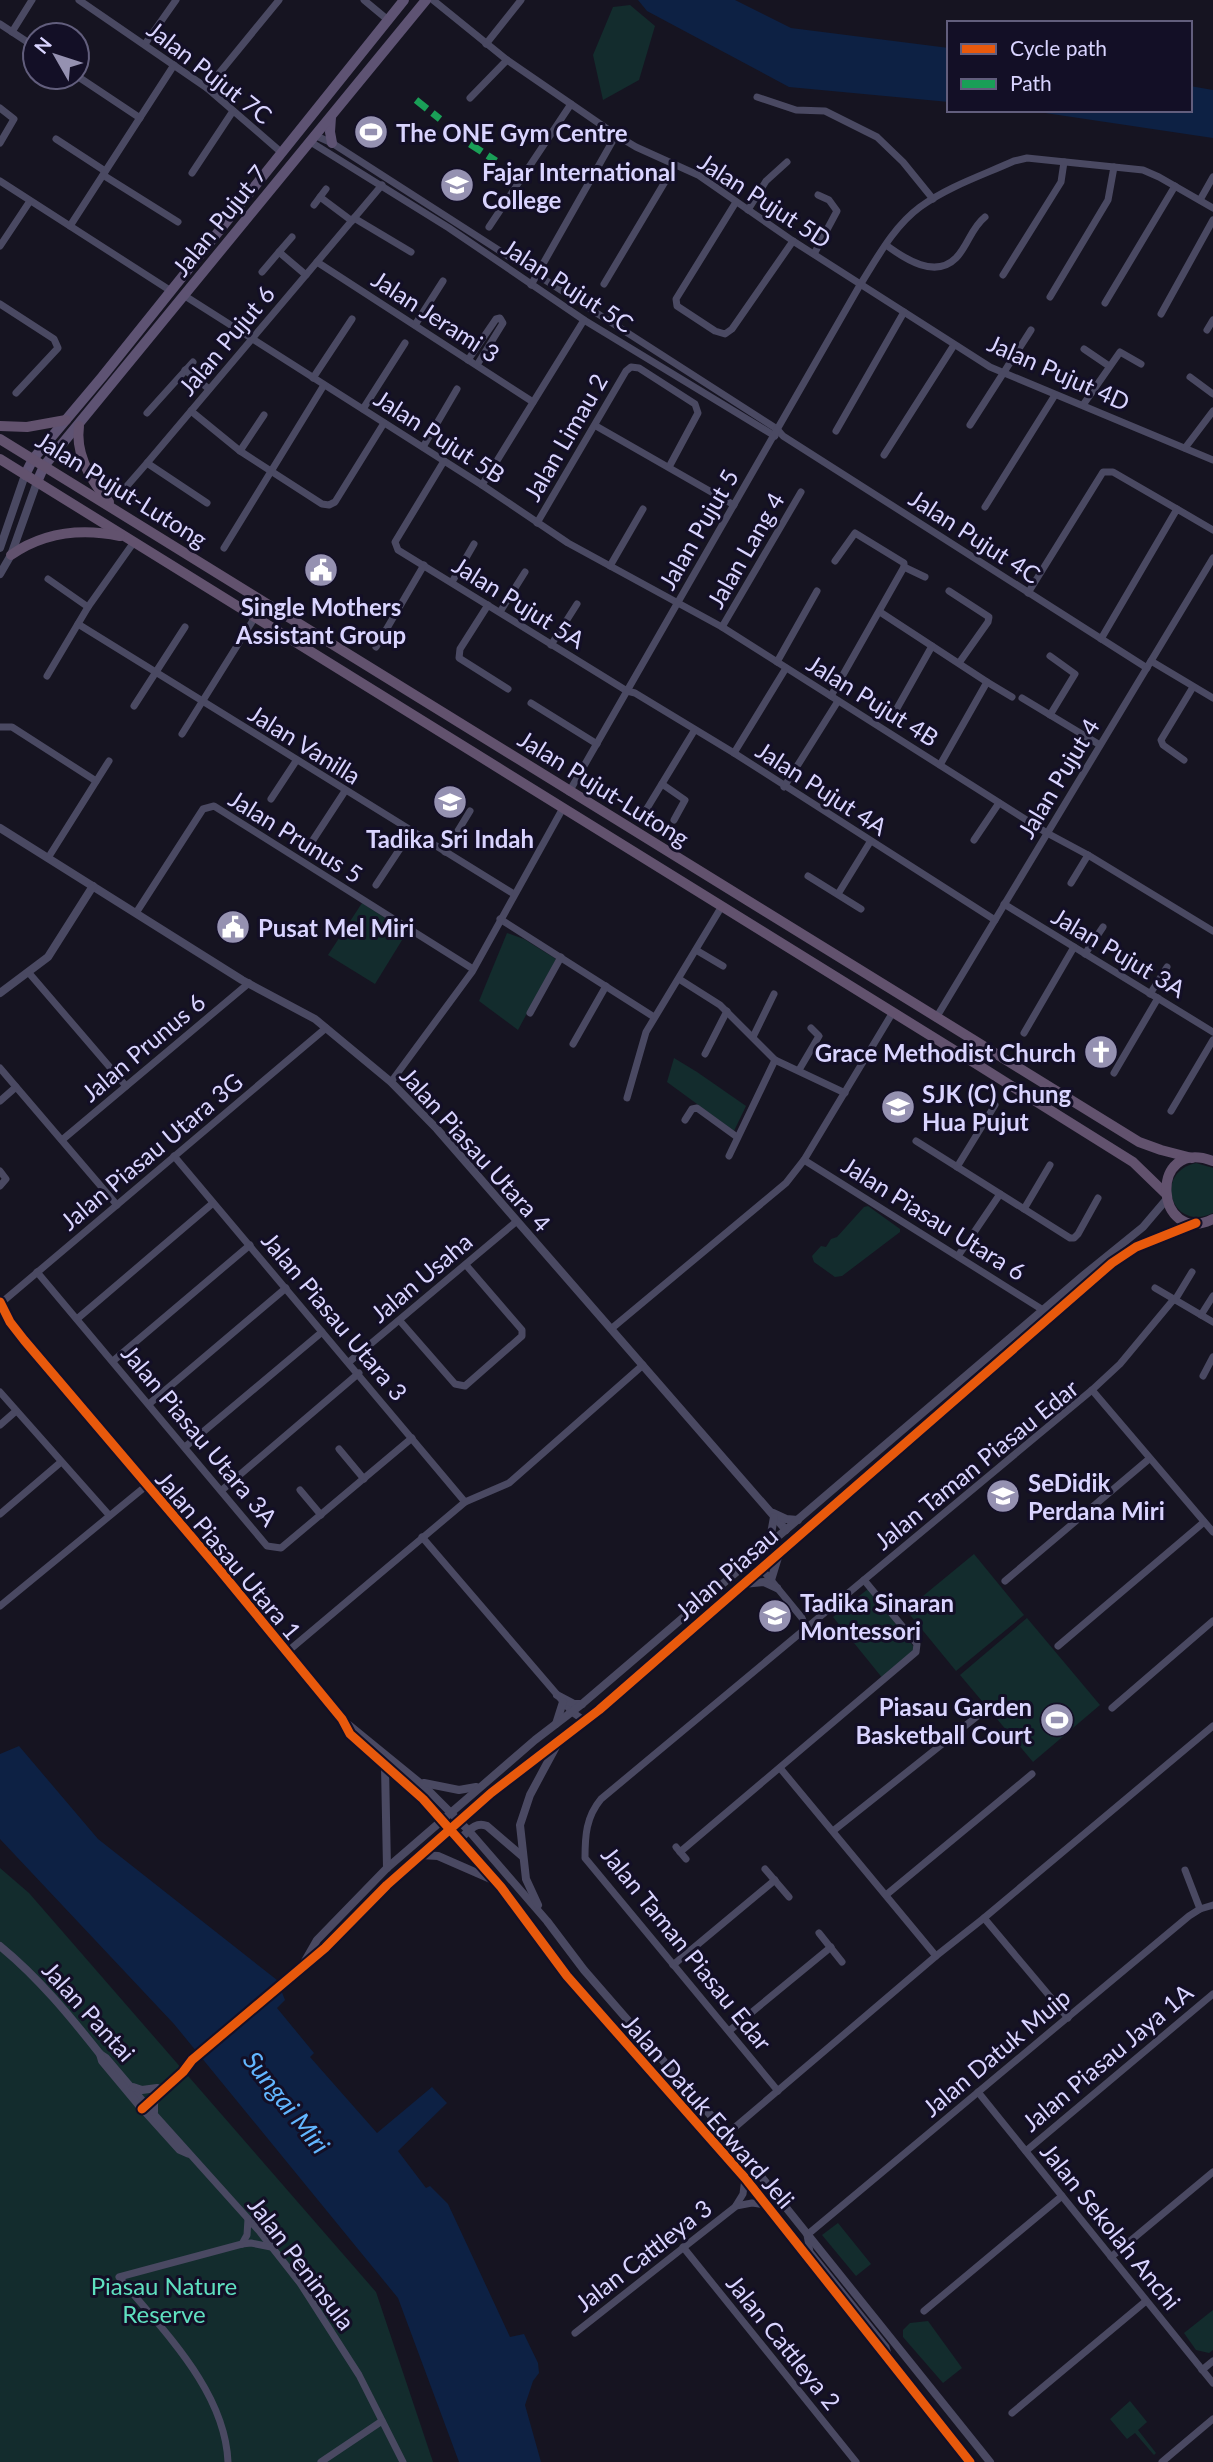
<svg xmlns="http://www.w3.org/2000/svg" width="1213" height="2462" viewBox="0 0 1213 2462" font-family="Lato,sans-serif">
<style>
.green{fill:#132c2d}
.water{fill:#0d2144}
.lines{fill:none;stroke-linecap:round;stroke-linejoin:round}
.minor{stroke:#4a4962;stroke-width:7}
.tertiary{stroke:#4a4962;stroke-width:8}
.primary{stroke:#5e5373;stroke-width:10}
.trunk{stroke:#62526e;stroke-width:10}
.quiet{stroke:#1a9f57;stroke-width:7;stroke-dasharray:14 7;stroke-linecap:butt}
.cycleway-casing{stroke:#130f26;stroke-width:13}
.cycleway{stroke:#e8590c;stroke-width:9}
.labels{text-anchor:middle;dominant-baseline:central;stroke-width:6;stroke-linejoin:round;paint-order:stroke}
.street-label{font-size:24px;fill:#d9d4ff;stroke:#130f26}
.poi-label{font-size:24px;font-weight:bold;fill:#d9d4ff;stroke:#130f26;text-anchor:start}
.park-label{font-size:24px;fill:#5fe0c0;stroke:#130f26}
.water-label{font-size:26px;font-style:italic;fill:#62b6ff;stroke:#130f26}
</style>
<rect width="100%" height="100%" fill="#161421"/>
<g class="green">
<polygon points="630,5 655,26 639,80 603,100 593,55 613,7"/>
<polygon points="362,903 407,932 375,984 328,955"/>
<polygon points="507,933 524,939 556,959 518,1030 479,1001"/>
<polygon points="674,1058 697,1072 746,1106 734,1131 667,1082"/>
<path d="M1196 1163 1213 1168V1213C1172 1233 1152 1173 1196 1163Z"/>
<polygon points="868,1206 900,1229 900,1232 842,1276 835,1277 814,1262 812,1256 821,1246 826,1247 831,1239 837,1237 864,1207"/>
<polygon points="974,1554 1024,1615 956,1671 906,1610"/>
<polygon points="868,1589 918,1652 884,1680 833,1617"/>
<polygon points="1027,1618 1100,1705 1033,1762 960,1675"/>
<polygon points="0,1868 29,1893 376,2292 433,2462 0,2462"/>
<polygon points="838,2223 871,2264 856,2276 822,2235"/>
<polygon points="1213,2310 1213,2350 1209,2353 1196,2350 1184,2333"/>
<polygon points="928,2321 962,2368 943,2383 903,2337 903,2330 910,2323"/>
<polygon points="1130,2401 1147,2422 1138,2430 1156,2453 1154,2455 1135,2433 1127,2439 1110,2419"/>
</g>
<g class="water">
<polygon points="638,0 735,0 791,28 949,48 949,102 789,87 647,11"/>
<polygon points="1190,86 1213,90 1213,138 1025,110 1190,110"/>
<polygon points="19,1746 98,1839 277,1980 285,2000 277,2008 314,2053 310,2057 377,2133 432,2087 447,2103 398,2151 426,2188 430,2186 448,2204 510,2337 524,2334 538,2363 539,2373 533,2381 525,2405 541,2462 459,2462 398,2298 174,2024 0,1839 0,1754"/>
</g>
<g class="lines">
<g class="minor">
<polyline points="79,0 207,88 282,153"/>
<polyline points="364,0 388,20"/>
<polyline points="433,0 507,60 616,135 636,147 698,175 793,241 990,367 1213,460"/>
<polyline points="0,24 35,47"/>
<polyline points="12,32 32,0"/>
<polyline points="145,44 176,0"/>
<polyline points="486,44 521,0"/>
<polyline points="77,76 140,118"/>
<polyline points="207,88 279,0"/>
<polyline points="757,97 796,110 825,111 877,137 903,162 933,199"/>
<polyline points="470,98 507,60"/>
<polyline points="0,108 14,119 0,143"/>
<polyline points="314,135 332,143 777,429 783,436 1147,668"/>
<polyline points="56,139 105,171"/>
<polyline points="309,141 449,228 584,320 775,436"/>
<polyline points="192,173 233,111"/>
<polyline points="103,175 178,222"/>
<polyline points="0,181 171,291"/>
<polyline points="320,197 352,221"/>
<polyline points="1200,200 1213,177"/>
<polyline points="736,202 676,299 677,306 715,331 725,334 732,329 793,241"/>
<polyline points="314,205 326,189"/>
<polyline points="748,210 766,181 787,162"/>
<polyline points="354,218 411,252"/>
<polyline points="70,226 174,65"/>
<polyline points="489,227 571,104"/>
<polyline points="292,237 279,252 306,275"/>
<path d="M886 245C905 259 935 279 956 258 968 246 971 228 985 217"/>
<polyline points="0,246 30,201"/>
<polyline points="814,254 837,211 829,200 818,195"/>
<polyline points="317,262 533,402"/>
<polyline points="262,272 279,252"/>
<polyline points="1003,275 1061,182 1064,162"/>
<polyline points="604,284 675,165"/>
<polyline points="531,285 616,135"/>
<polyline points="185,296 482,485 568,543 722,627 1047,833 1088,855 1213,931"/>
<polyline points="1050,297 1108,200 1114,167"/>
<polyline points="1105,303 1175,186"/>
<polyline points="0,304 54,339 58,348 16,393"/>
<polyline points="1161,314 1213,220"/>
<polyline points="415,325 443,281"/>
<polyline points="1207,330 1213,320"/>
<polyline points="1084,349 1109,366"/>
<polyline points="468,360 496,319 500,318 503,323 477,365"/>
<polyline points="185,370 209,389"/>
<polyline points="1190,377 1213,394"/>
<polyline points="313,378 352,319"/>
<polyline points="1083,405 1120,352 1141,364"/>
<polyline points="363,409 405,343"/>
<polyline points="191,411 240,451 322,504 329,505 335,502 384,423"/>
<polyline points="147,413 193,362"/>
<polyline points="970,425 1031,330"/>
<polyline points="596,426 734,505"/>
<polyline points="836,431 904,312"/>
<polyline points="423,447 457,389"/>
<polyline points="1185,448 1213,411"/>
<polyline points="240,451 264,415"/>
<polyline points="884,455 954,345"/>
<polyline points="444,461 395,542 398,550 627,691 635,693 734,753 995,920"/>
<polyline points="482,485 584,320"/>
<polyline points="120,494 147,463"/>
<polyline points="207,503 147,463 382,185"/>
<polyline points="985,507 1055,395"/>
<polyline points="537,523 626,371 631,367 639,368 695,404 698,413 669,467"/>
<polyline points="224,548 324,385"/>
<polyline points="610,566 643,509"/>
<polyline points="904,567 925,577"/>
<polyline points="48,579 88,607"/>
<polyline points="452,582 474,544"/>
<polyline points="949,591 989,617 988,622 959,663"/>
<polyline points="1028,593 1103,472 1113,472 1177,509"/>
<polyline points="488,605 460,649 459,658 508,689"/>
<polyline points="500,612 525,572"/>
<polyline points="880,612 987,682 940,765"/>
<polyline points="78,624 514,894"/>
<polyline points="722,627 801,492"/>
<polyline points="1101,639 1177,509 1213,530"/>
<polyline points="551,645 577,604"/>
<polyline points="376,647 424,565"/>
<polyline points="1050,656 1075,674 1050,715"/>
<polyline points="1151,661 1213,698"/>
<polyline points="777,662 817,591"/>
<polyline points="47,676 88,607 134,542"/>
<polyline points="987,682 1012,697"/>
<polyline points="831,696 904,567 904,563 855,533 835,561"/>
<polyline points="1022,698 1100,745"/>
<polyline points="531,703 597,744"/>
<polyline points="134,706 185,627"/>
<polyline points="891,719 932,646"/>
<polyline points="0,727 12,727 96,781"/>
<polyline points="182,734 255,617"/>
<polyline points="734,753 786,668"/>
<polyline points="1184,760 1163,745 1161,740 1193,687"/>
<polyline points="662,784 685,800 674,820"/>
<polyline points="784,787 838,701"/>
<path d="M569 792 860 285C877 258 894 226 920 207 947 187 983 175 1014 161L1027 158 1143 170 1159 177 1213 208"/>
<polyline points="271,799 296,761"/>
<polyline points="646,810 694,731"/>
<polyline points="974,840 999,803"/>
<polyline points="311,843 345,791"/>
<polyline points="445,852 470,811"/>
<polyline points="48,858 109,761"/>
<polyline points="808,876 861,909"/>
<polyline points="1071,883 1088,855"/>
<polyline points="376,885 411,832"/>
<polyline points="838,894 870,842"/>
<polyline points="1004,904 1213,1032"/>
<polyline points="136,913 203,809 214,806 473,969"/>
<polyline points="500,919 654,1017"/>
<polyline points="696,950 723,966"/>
<polyline points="1085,954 1103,927"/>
<polyline points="29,973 126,1086"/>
<polyline points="679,979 720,1005 775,1060 845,1093"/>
<polyline points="1150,994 1167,967"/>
<polyline points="530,1013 561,957"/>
<polyline points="936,1018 1213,558"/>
<polyline points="1024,1033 1074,947"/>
<polyline points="753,1037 774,994"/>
<polyline points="573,1044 606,986"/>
<polyline points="705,1054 727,1011"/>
<polyline points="0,1068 117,1205"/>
<polyline points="799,1070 819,1036 811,1028"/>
<polyline points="1114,1073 1158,998"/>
<polyline points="391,1082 472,972 563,808"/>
<polyline points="627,1098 646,1032 722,906"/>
<polyline points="0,1101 16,1087"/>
<polyline points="1171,1111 1213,1040"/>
<polyline points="685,1120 692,1109 697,1108 737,1137"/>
<polyline points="62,1140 249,983"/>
<polyline points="916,1141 1070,1238 1074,1238 1078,1234 1098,1198"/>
<polyline points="174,1156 465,1502"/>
<polyline points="729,1156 775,1060"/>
<polyline points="804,1160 1043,1310"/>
<polyline points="957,1167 995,1105"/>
<polyline points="0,1171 6,1179 0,1186"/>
<polyline points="1024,1209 1050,1165"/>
<polyline points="958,1256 1000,1194"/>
<polyline points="37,1272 267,1546 281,1548 412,1438"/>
<polyline points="1155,1288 1213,1322"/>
<polyline points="1175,1300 1192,1272"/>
<polyline points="1,1303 326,1028"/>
<polyline points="1201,1315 1213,1296"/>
<polyline points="77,1319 213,1203"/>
<polyline points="400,1321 455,1384 465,1386 522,1336 522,1330 466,1265"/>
<polyline points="611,1329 786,1183 804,1160 893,1012"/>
<polyline points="113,1361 250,1245"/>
<polyline points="349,1362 517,1221"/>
<polyline points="1203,1376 1213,1357"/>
<polyline points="1092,1390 1213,1532"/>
<polyline points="0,1392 109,1515"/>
<polyline points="149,1404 286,1288"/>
<polyline points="0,1425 16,1411"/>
<polyline points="185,1447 322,1332"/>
<polyline points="339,1449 364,1479"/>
<polyline points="222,1490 359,1373"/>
<polyline points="300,1490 321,1515"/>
<polyline points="0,1514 61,1462"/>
<polyline points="422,1537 572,1712 585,1721"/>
<polyline points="761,1568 802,1618 806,1628"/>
<polyline points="1005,1581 1149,1459"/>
<polyline points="0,1606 146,1486"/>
<polyline points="1058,1646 1204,1522"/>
<polyline points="287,1652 465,1502 509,1483 643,1365"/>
<polyline points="1112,1708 1213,1621"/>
<polyline points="780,1768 936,1956"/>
<polyline points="833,1831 980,1714"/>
<polyline points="676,1847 686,1859"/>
<polyline points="680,1852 916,1652 917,1644 864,1580"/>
<polyline points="765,1869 789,1897"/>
<polyline points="1185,1870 1200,1909"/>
<polyline points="886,1895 1032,1774"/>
<polyline points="984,1918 1068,2018"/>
<polyline points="819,1933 842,1962"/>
<polyline points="673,1965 775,1880"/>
<polyline points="729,2031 831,1947"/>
<path d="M778 2091 585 1858C585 1836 586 1817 601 1799L1092 1390 1120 1364 1174 1299"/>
<polyline points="978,2092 1213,2383"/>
<polyline points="146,2105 260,2232 300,2283 359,2375 403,2462"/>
<polyline points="142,2109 179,2150 188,2154"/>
<polyline points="1026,2151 1213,1994"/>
<polyline points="728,2159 727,2134 936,1956 984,1918 1213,1726"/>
<polyline points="736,2206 752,2203 766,2205"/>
<polyline points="242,2244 247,2235 248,2219"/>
<polyline points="683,2247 856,2462"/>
<polyline points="1111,2257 1213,2172"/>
<polyline points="924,2311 1062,2196"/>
<polyline points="575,2333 735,2207 743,2194 745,2178"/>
<polyline points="890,2361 886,2347 810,2252 807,2235 1189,1916 1200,1909 1213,1905"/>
<polyline points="1202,2370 1213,2361"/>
<polyline points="1012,2413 1146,2301"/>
<path d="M228 2462C225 2390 162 2330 119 2277L242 2244 251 2243 271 2247"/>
<polyline points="321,2462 382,2421"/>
<polyline points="1162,2462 1213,2419"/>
</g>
<g class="tertiary">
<polyline points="0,548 25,475"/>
<polyline points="0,574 11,555 37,482"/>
<polyline points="0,828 242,980 315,1019 391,1082 437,1129 786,1530"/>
<polyline points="0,993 48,957 93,886"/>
<polyline points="0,1302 10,1322 24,1340 218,1568 342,1719 350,1734 423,1799 501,1887 567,1976 745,2178 970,2462"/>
<polyline points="773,1513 786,1519 798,1520"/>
<polyline points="769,1545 774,1517"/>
<polyline points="771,1580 779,1554"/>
<polyline points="743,1584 764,1582 777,1588"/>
<polyline points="557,1695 574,1704 582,1704"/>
<polyline points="344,1721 426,1788 469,1831 547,1921 584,1970 727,2134 990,2462"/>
<polyline points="556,1724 563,1702"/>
<polyline points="385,1766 387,1868"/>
<polyline points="424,1783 459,1790 476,1787"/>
<path d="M459 1840C468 1832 475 1821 487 1826L522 1856"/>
<polyline points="420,1855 438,1856 493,1880"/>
<polyline points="538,1905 526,1879 520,1825 530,1795 559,1741"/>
<path d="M0 1946C38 1977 70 2016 100 2054L106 2058 146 2105"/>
<polyline points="305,1961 317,1940 387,1868 535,1740 582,1704 1085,1274 1143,1227 1166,1200"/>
<polyline points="100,2054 102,2061 142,2109 183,2072 192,2060 325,1948 387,1885 491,1793 599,1710 1112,1263 1136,1247 1196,1223"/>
<polyline points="133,2087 142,2090 157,2088"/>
<polyline points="154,2112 154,2103 157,2097"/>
</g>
<g class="primary">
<polyline points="331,117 330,132 332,143"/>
<polyline points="25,475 33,459 102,377 404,0"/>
<polyline points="37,482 44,466 426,0"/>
</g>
<g class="trunk">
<polyline points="0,426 27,427 66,420"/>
<path d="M79 426C75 454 91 481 109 502"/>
<polyline points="0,439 1139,1142 1161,1150 1192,1158"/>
<polyline points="0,459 978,1065 1133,1162 1165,1193"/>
<path d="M11 555C44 532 81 528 120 536"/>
<path d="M1213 1161C1147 1136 1155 1248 1213 1219"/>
</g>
<g class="quiet">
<polyline points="416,100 440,119"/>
<polyline points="470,144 496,161"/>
</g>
<g class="cycleway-casing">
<g id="cycleway">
<polyline points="0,1302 10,1322 24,1340 218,1568 342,1719 350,1734 423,1799 501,1887 567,1976 745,2178 970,2462"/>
<polyline points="142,2109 183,2072 192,2060 325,1948 387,1885 491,1793 599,1710 1112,1263 1136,1247 1196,1223"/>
</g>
</g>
<use href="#cycleway" class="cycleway"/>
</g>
<defs>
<g id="stadium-disc" transform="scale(1.75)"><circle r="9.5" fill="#9591b1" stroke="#130f26"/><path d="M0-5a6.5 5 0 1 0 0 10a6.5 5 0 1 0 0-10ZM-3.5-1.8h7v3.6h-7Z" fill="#fff"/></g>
<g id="university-disc" transform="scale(1.75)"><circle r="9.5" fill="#9591b1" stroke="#130f26"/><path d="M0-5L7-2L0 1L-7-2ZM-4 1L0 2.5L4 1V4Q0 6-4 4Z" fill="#fff"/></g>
<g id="civic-disc" transform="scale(1.75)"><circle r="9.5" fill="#9591b1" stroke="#130f26"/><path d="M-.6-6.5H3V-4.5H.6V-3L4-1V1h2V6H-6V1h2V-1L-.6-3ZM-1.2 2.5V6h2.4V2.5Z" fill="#fff"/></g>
<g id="school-disc" transform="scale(1.75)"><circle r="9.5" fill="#9591b1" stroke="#130f26"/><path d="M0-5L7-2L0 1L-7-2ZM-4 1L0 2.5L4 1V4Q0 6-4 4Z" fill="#fff"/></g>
<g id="church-disc" transform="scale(1.75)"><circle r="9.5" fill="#9591b1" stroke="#130f26"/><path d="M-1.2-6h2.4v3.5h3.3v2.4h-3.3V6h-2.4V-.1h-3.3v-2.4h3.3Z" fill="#fff"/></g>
</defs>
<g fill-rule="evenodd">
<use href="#stadium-disc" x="371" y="132"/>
<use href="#university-disc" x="457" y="185"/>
<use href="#civic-disc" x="321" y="570"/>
<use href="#school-disc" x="450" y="802"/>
<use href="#civic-disc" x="233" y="927"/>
<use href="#church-disc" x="1101" y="1052"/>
<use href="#school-disc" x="898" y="1107"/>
<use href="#school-disc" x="1003" y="1496"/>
<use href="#school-disc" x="775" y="1616"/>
<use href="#stadium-disc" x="1057" y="1720"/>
</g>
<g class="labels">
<g class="street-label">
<text transform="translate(210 72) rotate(38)">Jalan Pujut 7C</text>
<text transform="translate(765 200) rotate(33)">Jalan Pujut 5D</text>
<text transform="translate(219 220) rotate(-51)">Jalan Pujut 7</text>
<text transform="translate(568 285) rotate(33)">Jalan Pujut 5C</text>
<text transform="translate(436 316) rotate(33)">Jalan Jerami 3</text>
<text transform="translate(226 340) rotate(-50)">Jalan Pujut 6</text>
<text transform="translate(1059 372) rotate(24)">Jalan Pujut 4D</text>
<text transform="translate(440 436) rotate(33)">Jalan Pujut 5B</text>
<text transform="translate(565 437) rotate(-60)">Jalan Limau 2</text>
<text transform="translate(122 489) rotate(32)">Jalan Pujut-Lutong</text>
<text transform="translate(698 529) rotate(-60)">Jalan Pujut 5</text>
<text transform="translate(975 536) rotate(33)">Jalan Pujut 4C</text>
<text transform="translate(745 550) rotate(-60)">Jalan Lang 4</text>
<text transform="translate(519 602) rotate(32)">Jalan Pujut 5A</text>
<text transform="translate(873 700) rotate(32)">Jalan Pujut 4B</text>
<text transform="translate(305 744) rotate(32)">Jalan Vanilla</text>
<text transform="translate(1058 778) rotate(-59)">Jalan Pujut 4</text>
<text transform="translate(604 788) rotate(32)">Jalan Pujut-Lutong</text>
<text transform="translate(822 788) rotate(33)">Jalan Pujut 4A</text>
<text transform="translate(296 836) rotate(32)">Jalan Prunus 5</text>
<text transform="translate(1119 952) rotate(31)">Jalan Pujut 3A</text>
<text transform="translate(143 1047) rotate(-40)">Jalan Prunus 6</text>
<text transform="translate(476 1149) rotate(48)">Jalan Piasau Utara 4</text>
<text transform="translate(151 1151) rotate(-40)">Jalan Piasau Utara 3G</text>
<text transform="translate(934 1218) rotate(32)">Jalan Piasau Utara 6</text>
<text transform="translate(421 1277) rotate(-40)">Jalan Usaha</text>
<text transform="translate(335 1316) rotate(50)">Jalan Piasau Utara 3</text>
<text transform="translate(200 1435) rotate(50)">Jalan Piasau Utara 3A</text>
<text transform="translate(976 1464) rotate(-39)">Jalan Taman Piasau Edar</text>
<text transform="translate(229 1555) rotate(50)">Jalan Piasau Utara 1</text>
<text transform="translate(726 1573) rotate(-41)">Jalan Piasau</text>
<text transform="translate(687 1948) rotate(51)">Jalan Taman Piasau Edar</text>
<text transform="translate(89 2011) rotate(48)">Jalan Pantai</text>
<text transform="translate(996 2052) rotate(-40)">Jalan Datuk Muip</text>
<text transform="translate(1107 2057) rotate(-40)">Jalan Piasau Jaya 1A</text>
<text transform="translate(709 2111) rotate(49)">Jalan Datuk Edward Jeli</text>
<text transform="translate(1111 2226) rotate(51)">Jalan Sekolah Anchi</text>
<text transform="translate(643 2255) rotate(-38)">Jalan Cattleya 3</text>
<text transform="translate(302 2263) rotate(53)">Jalan Peninsula</text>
<text transform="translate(784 2342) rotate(51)">Jalan Cattleya 2</text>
</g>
<g class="poi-label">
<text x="396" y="132">The ONE Gym Centre</text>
<text x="482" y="171">Fajar International<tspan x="482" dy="28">College</tspan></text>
<text x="321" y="606" text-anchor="middle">Single Mothers<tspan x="321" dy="28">Assistant Group</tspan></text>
<text x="450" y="838" text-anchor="middle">Tadika Sri Indah</text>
<text x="258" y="927">Pusat Mel Miri</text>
<text x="1076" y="1052" text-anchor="end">Grace Methodist Church</text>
<text x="922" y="1093">SJK (C) Chung<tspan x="922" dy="28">Hua Pujut</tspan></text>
<text x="1028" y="1482">SeDidik<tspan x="1028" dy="28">Perdana Miri</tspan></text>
<text x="800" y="1602">Tadika Sinaran<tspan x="800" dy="28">Montessori</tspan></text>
<text x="1032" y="1706" text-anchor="end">Piasau Garden<tspan x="1032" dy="28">Basketball Court</tspan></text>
</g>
<g class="park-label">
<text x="164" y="2285">Piasau Nature<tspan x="164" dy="28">Reserve</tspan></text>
</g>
<g class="water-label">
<text transform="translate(287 2102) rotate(52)">Sungai Miri</text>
</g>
</g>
<rect x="947" y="21" width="245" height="91" fill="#130f26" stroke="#625e7d" stroke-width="2"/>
<rect x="961" y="44" width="35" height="10" fill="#e8590c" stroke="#625e7d" stroke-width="2"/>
<text x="1010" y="56" font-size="21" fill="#d9d4ff">Cycle path</text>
<rect x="961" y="79" width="35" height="10" fill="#1a9f57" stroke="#625e7d" stroke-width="2"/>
<text x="1010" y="91" font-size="21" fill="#d9d4ff">Path</text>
<g transform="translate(56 56) rotate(309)"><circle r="33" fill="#130f26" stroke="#625e7d" stroke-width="2"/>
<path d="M0-5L12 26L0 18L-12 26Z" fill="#9591b1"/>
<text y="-10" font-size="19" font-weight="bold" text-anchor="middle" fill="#d9d4ff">N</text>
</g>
</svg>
